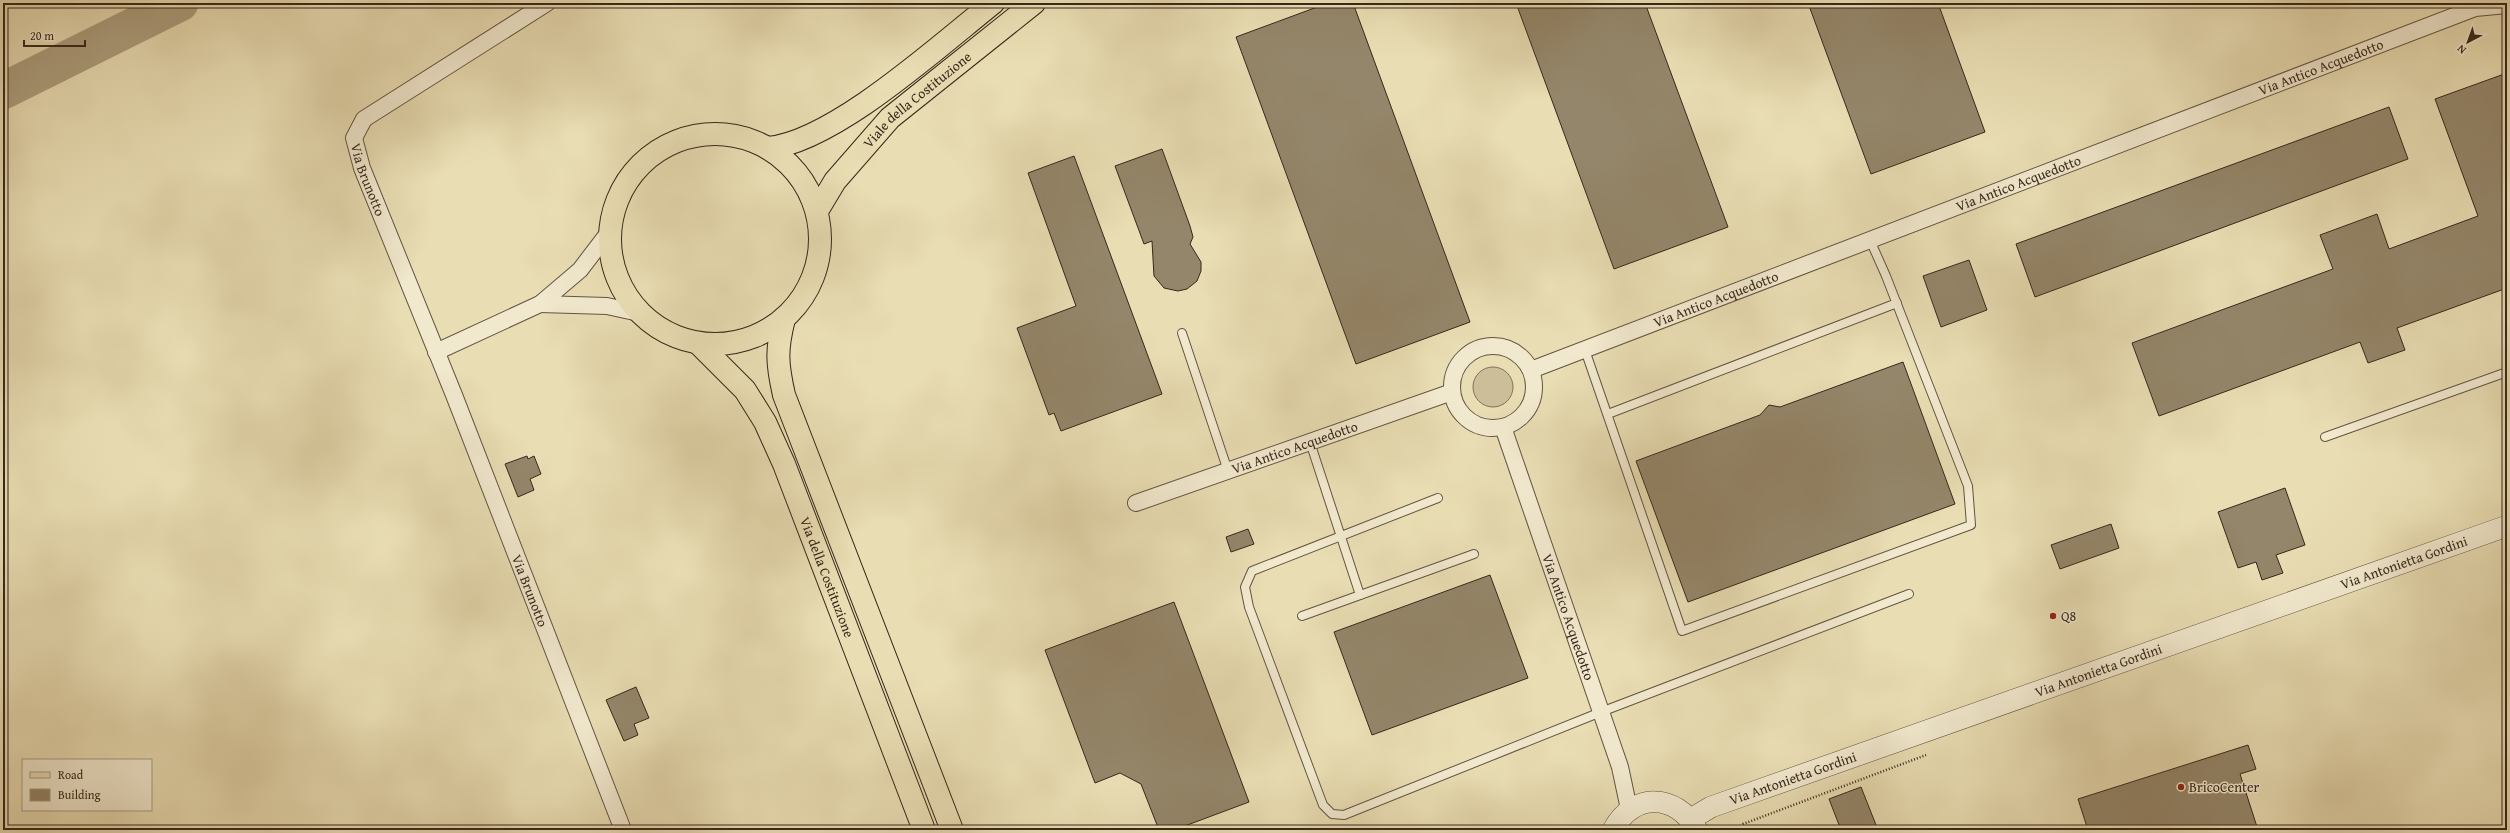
<svg xmlns="http://www.w3.org/2000/svg" width="2510" height="833" viewBox="0 0 2510 833" font-family="'Gentium Book Plus',serif">
<style>
.green{fill:#cbbe99;stroke:#82725a}
.lines{fill:none;stroke-linecap:round;stroke-linejoin:round}
.river{stroke:#ad9f7f;stroke-width:37}
.building{fill:#94866a;stroke:#38271b}
.service-casing{stroke:#645441;stroke-width:10}
.minor-casing{stroke:#645441;stroke-width:18}
.tertiary-casing{stroke:#645441;stroke-width:22}
.primary-casing{stroke:#38271b;stroke-width:24}
.trunk-casing{stroke:#38271b;stroke-width:24}
.path{stroke:#38271b;stroke-width:2.5;stroke-dasharray:1 2;stroke-linecap:butt}
.service{stroke:#f1e9ce;stroke-width:8}
.minor{stroke:#f1e9ce;stroke-width:16}
.tertiary{stroke:#f1e9ce;stroke-width:21}
.primary{stroke:#e9ddb3;stroke-width:22}
.trunk{stroke:#e9ddb3;stroke-width:22}
.poi-dot{fill:#8f2418;stroke:#f1e9ce;stroke-width:1.5}
.labels{text-anchor:middle;dominant-baseline:central;stroke-width:3;stroke-linejoin:round;paint-order:stroke}
.street-label{font-size:14px;fill:#38271b;stroke:#f1e9ce}
.poi-label{font-size:14px;fill:#38271b;stroke:#f1e9ce;text-anchor:start}
</style>
<rect width="100%" height="100%" fill="#e9ddb3"/>
<filter id="stains"><feTurbulence type="fractalNoise" baseFrequency=".005" numOctaves="4"/><feColorMatrix values="0 0 0 0 .2 0 0 0 0 .09 0 0 0 0 .02 0 0 0 .5 -.17"/></filter>
<radialGradient id="worn" r=".72"><stop offset=".6" stop-color="#630" stop-opacity="0"/><stop offset="1" stop-color="#630" stop-opacity=".3"/></radialGradient>
<circle class="green" cx="1493" cy="387" r="20"/>
<g class="lines">
<polyline class="river" points="3,91 180,3"/>
</g>
<g class="building">
<polygon points="1328,3 1353,3 1470,322 1356,364 1236,37"/>
<polygon points="1516,3 1645,3 1728,227 1614,269"/>
<polygon points="1808,3 1938,3 1985,132 1871,174"/>
<polygon points="2507,73 2507,288 2397,328 2405,350 2368,363 2360,342 2159,416 2132,343 2333,269 2320,235 2377,214 2389,249 2478,216 2435,99"/>
<polygon points="2389,107 2408,159 2035,297 2016,244"/>
<polygon points="1162,149 1190,226 1193,237 1190,244 1201,262 1201,271 1197,281 1187,289 1178,291 1164,288 1154,276 1152,241 1144,244 1115,166"/>
<polygon points="1074,156 1162,394 1061,431 1054,413 1049,415 1017,328 1076,306 1028,173"/>
<polygon points="1969,260 1987,310 1941,327 1923,276"/>
<polygon points="1903,362 1955,504 1688,602 1636,461 1760,415 1769,405 1780,407"/>
<polygon points="527,456 528,459 534,456 541,474 530,479 534,490 518,497 505,464"/>
<polygon points="2285,488 2305,545 2276,555 2283,573 2262,580 2256,562 2238,568 2218,512"/>
<polygon points="2111,524 2119,548 2060,569 2051,545"/>
<polygon points="1248,529 1254,544 1231,552 1226,537"/>
<polygon points="1490,575 1528,678 1372,735 1334,632"/>
<polygon points="1174,602 1249,802 1174,830 1159,830 1141,784 1120,773 1095,783 1045,650"/>
<polygon points="636,687 649,718 634,724 638,735 624,741 606,700"/>
<polygon points="2248,745 2256,769 2240,774 2258,830 2088,830 2078,799"/>
<polygon points="1861,787 1878,830 1841,830 1829,799"/>
</g>
<g class="lines">
<g class="service-casing">
<g id="service">
<polyline points="1182,333 1228,471"/>
<polyline points="1585,350 1682,631 1971,525 1968,486 1886,276 1870,240"/>
<polyline points="1608,414 1897,303"/>
<polyline points="2325,437 2507,372"/>
<polyline points="1310,442 1360,595"/>
<polyline points="1438,498 1252,571 1245,587 1249,607 1323,805 1332,814 1344,815 1601,712 1909,594"/>
<polyline points="1302,616 1474,554"/>
</g>
</g>
<g class="minor-casing">
<g id="minor">
<path id="s1" d="M547 3 364 119 354 138 362 168 454 395 623 830"/>
<polyline points="540,304 607,306 639,313"/>
<circle cx="1493" cy="387" r="41"/>
<polyline points="436,352 540,304 580,270 609,232"/>
<path id="s2" d="M1531 370 2475 8 2507 5"/>
<path id="s3" d="M1503 427 1620 767 1629 809"/>
<path id="s4" d="M1136 503 1452 392"/>
</g>
</g>
<g class="tertiary-casing">
<g id="tertiary">
<path id="s5" d="M1691 819 1711 807 2507 526"/>
<path d="M1613 830C1633 792 1676 793 1697 830"/>
</g>
</g>
<g class="primary-casing">
<g id="primary">
<circle cx="715" cy="239" r="105"/>
<path d="M784 319C776 350 777 364 784 395L952 830"/>
<path id="s6" d="M699 344 745 390 765 422 784 464 924 830"/>
</g>
</g>
<g class="trunk-casing">
<g id="trunk">
<path d="M768 148C834 142 940 45 993 3"/>
<path id="s7" d="M817 211 835 181 890 118 1034 3"/>
</g>
</g>
<polyline class="path" points="1736,830 1743,824 1926,755"/>
<use href="#service" class="service"/>
<use href="#minor" class="minor"/>
<use href="#tertiary" class="tertiary"/>
<use href="#primary" class="primary"/>
<use href="#trunk" class="trunk"/>
</g>
<g class="poi-dot">
<circle cx="2053" cy="616" r="4"/>
<circle cx="2181" cy="787" r="4"/>
</g>
<g class="labels">
<g class="street-label">
<text stroke="none"><textPath href="#s2" startOffset="846">Via Antico Acquedotto</textPath></text>
<text stroke="none"><textPath href="#s7" startOffset="151">Viale della Costituzione</textPath></text>
<text stroke="none"><textPath href="#s1" startOffset="282">Via Brunotto</textPath></text>
<text stroke="none"><textPath href="#s2" startOffset="522">Via Antico Acquedotto</textPath></text>
<text stroke="none"><textPath href="#s2" startOffset="198">Via Antico Acquedotto</textPath></text>
<text stroke="none"><textPath href="#s4" startOffset="168">Via Antico Acquedotto</textPath></text>
<text stroke="none"><textPath href="#s5" startOffset="758">Via Antonietta Gordini</textPath></text>
<text stroke="none"><textPath href="#s6" startOffset="270">Via della Costituzione</textPath></text>
<text stroke="none"><textPath href="#s1" startOffset="724">Via Brunotto</textPath></text>
<text stroke="none"><textPath href="#s3" startOffset="201">Via Antico Acquedotto</textPath></text>
<text stroke="none"><textPath href="#s5" startOffset="434">Via Antonietta Gordini</textPath></text>
<text stroke="none"><textPath href="#s5" startOffset="110">Via Antonietta Gordini</textPath></text>
</g>
<g class="poi-label">
<text x="2061" y="616">Q8</text>
<text x="2189" y="787">BricoCenter</text>
</g>
</g>
<rect width="2510" height="833" fill="none" stroke="#e9ddb3" stroke-width="16"/>
<rect x="4" y="4" width="2502" height="825" fill="none" stroke="#38271b" stroke-width="2"/>
<rect x="8" y="8" width="2494" height="817" fill="none" stroke="#38271b"/>
<rect x="22" y="759" width="130" height="52" fill="#f1e9ce" stroke="#a79b86"/>
<rect x="30" y="772" width="20" height="6" fill="#e9ddb3" stroke="#a79b86"/>
<text x="58" y="779" font-size="12" fill="#38271b">Road</text>
<rect x="30" y="789" width="20" height="12" fill="#94866a" stroke="#a79b86"/>
<text x="58" y="799" font-size="12" fill="#38271b">Building</text>
<g transform="translate(2468 42) rotate(221)" stroke="#f1e9ce" stroke-width="3" paint-order="stroke">
<path d="M0-3L7 15L0 10L-7 15Z" fill="#38271b"/>
<text y="-6" font-size="11" font-weight="bold" text-anchor="middle" fill="#38271b">N</text>
</g>
<path d="M24 40v6h61v-6" fill="none" stroke="#38271b" stroke-width="2"/>
<text x="30" y="40" font-size="12" fill="#38271b" stroke="#f1e9ce" stroke-width="3" paint-order="stroke">20 m</text>
<rect width="100%" height="100%" filter="url(#stains)"/>
<rect width="100%" height="100%" fill="url(#worn)"/>
</svg>
